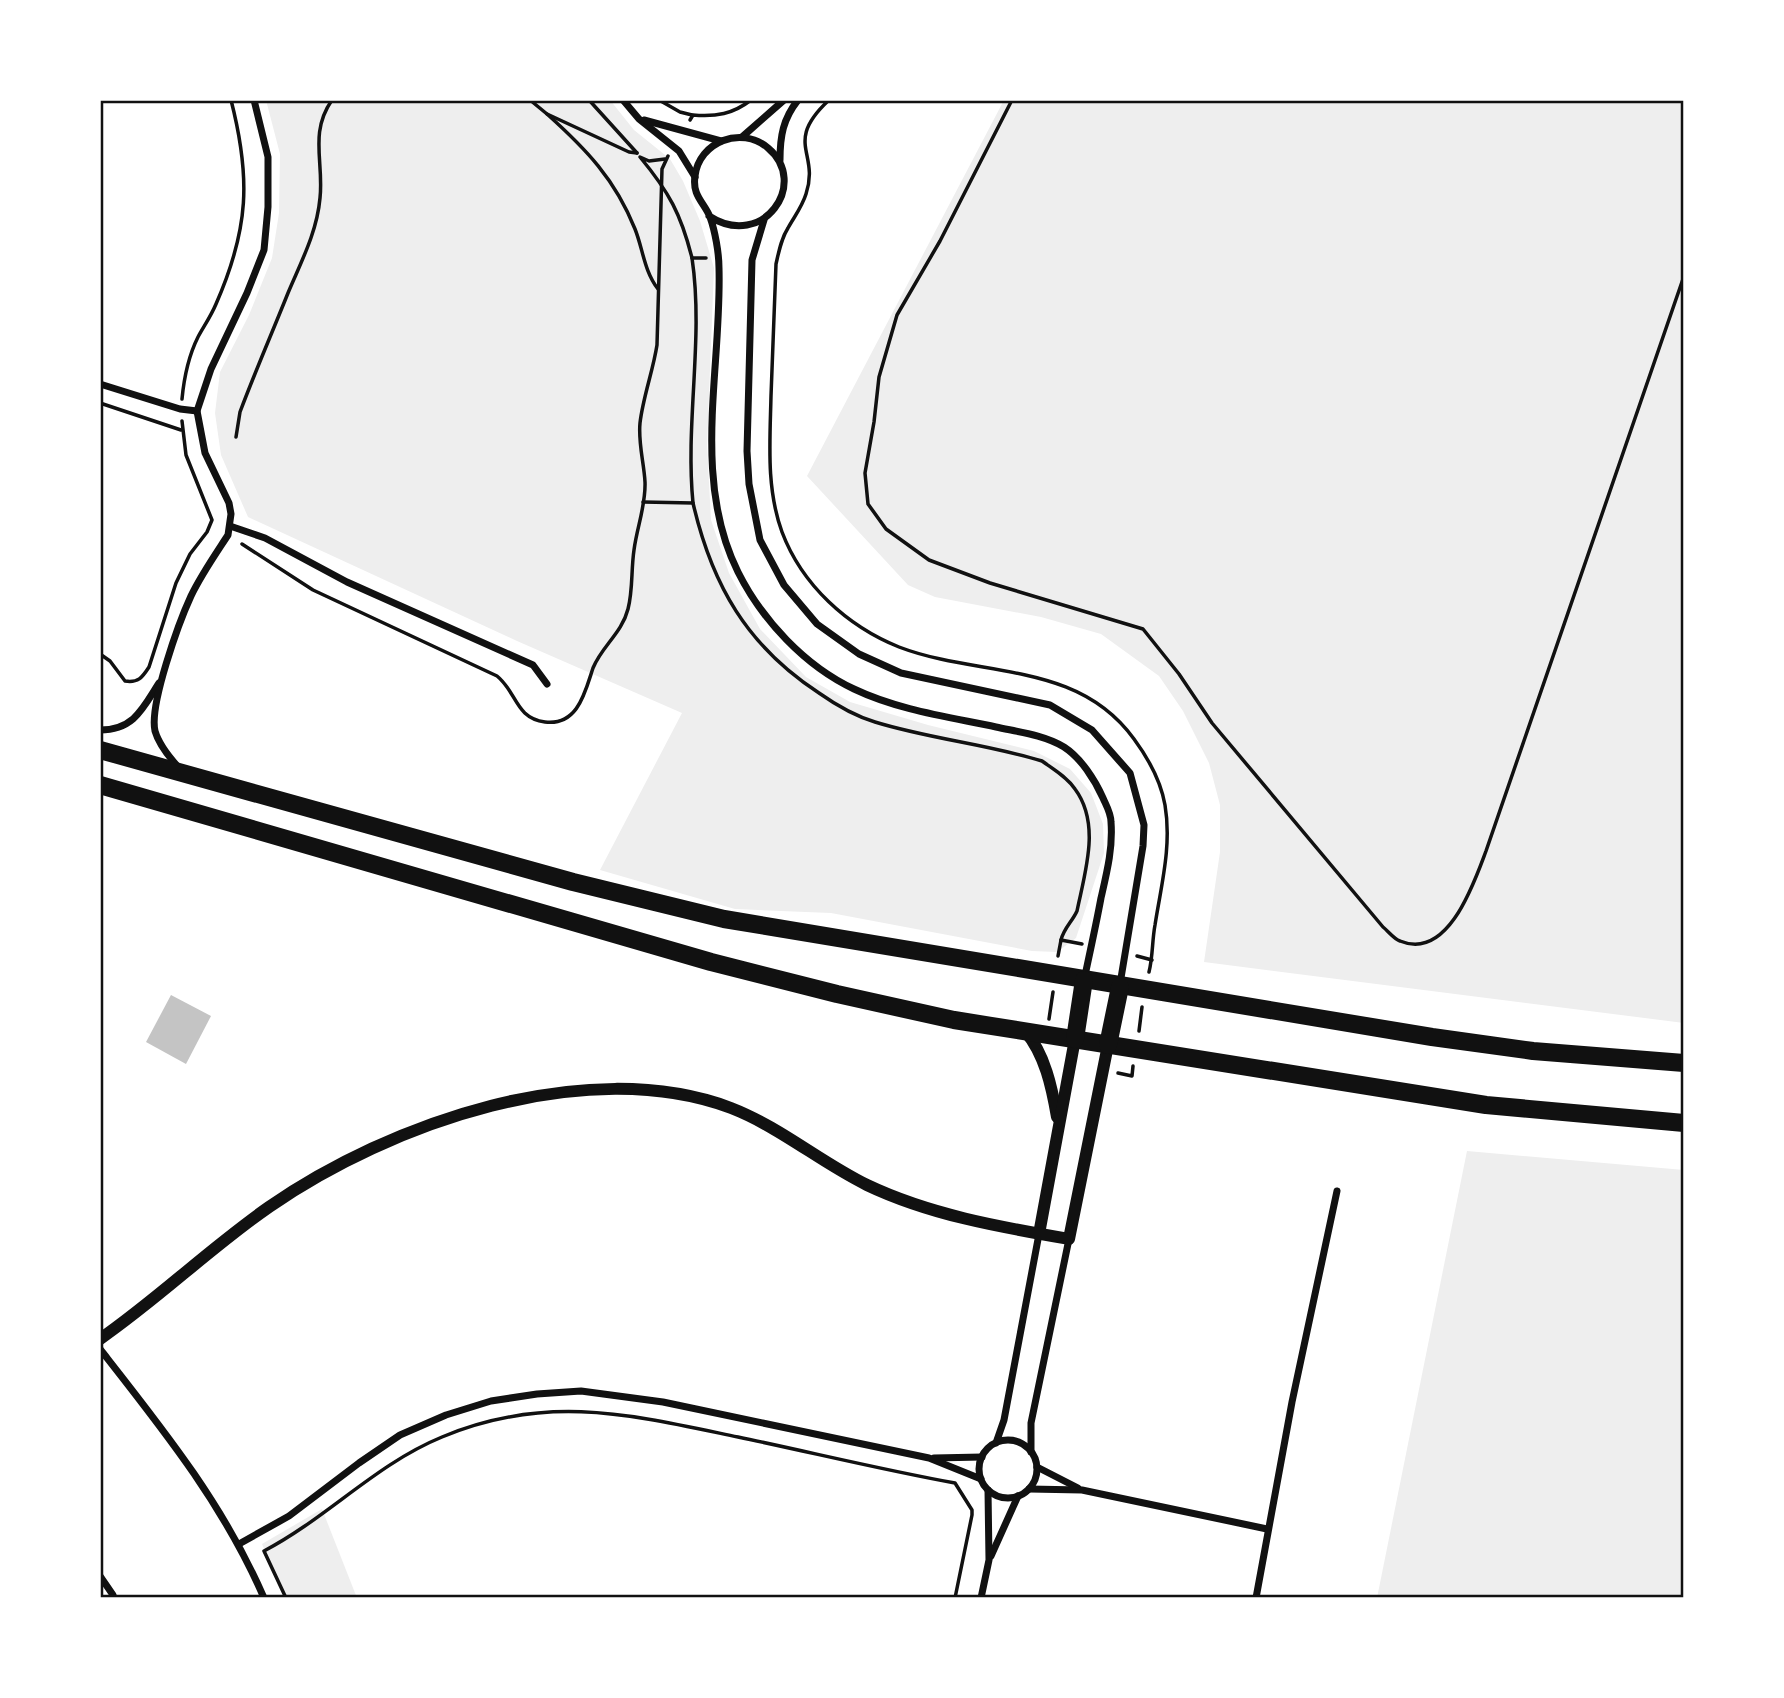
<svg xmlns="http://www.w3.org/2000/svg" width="1784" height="1698" viewBox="0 0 1784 1698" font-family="'Times New Roman',serif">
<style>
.green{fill:#eee}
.building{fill:#c4c4c4}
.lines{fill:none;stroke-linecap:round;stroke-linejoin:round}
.path{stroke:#111;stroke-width:3.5}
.minor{stroke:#111;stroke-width:7}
.tertiary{stroke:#111;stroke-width:12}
.primary{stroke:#111;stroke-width:18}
.neatline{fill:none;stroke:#111;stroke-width:2.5}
</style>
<rect width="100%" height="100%" fill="#fff"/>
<g class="green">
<polygon points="266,100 610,100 634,130 670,159 683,181 700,221 714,268 707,445 711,520 729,573 760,629 806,677 850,702 928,725 1034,751 1070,769 1091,793 1103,824 1104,853 1076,938 1057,952 1032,951 831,913 735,909 600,870 682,713 517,641 248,517 221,455 215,413 220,372 249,315 272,258 279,213 280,154"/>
<polygon points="1004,100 1684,100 1684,1023 1204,962 1220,852 1220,805 1209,763 1183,711 1159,676 1101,634 1041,617 935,597 908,585 807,476"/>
<polygon points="1467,1151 1684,1170 1684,1598 1377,1598"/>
<polygon points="322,1509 357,1598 285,1598 262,1544"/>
</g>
<polygon class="building" points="171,995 211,1016 186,1064 146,1042"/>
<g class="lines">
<g class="path">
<polyline points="530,100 547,114 629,152 637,153"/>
<polyline points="589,100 637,153"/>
<polyline points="659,100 680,112 692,115"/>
<path d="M829 100C783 143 820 152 806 194 802 207 794 217 788 228 781 239 779 251 776 264 774 308 773 352 771 396 770 442 766 488 782 532 802 585 847 626 899 647 980 678 1077 660 1134 739 1148 758 1161 782 1165 805 1172 846 1161 886 1155 925 1152 941 1153 956 1149 972"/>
<path d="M1012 100 940 241 897 315 879 377 874 422 865 473 868 504 886 529 929 560 990 583 1143 629 1179 674 1212 723 1383 927C1388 931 1394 939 1400 941 1448 961 1474 883 1486 851L1684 276"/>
<path d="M547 114C586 149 615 179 635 229 643 249 644 271 658 289"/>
<path d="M690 120 693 115C716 117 733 114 751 100"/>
<path d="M665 159 649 161 640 157C669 192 681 214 692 258"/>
<path d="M182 399C184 378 188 357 198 337 204 326 211 316 216 304 249 229 251 178 231 100"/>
<polyline points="100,403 181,430"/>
<path d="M236 437 240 412C255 372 272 333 288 293 301 262 317 232 320 198 324 162 309 133 332 100"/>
<path d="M643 502 693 503C685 422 704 338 692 258H706"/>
<path d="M693 503C712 585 747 646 819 693 836 705 855 716 875 722 930 739 987 744 1042 761 1053 769 1067 777 1075 789 1101 824 1085 872 1077 911 1072 922 1064 928 1061 940"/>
<path d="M242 544 313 590 497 676C517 692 515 718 545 722 578 726 585 692 593 668 602 646 622 633 628 609 633 590 631 570 634 550 637 527 646 505 645 482 644 463 638 443 640 423 643 397 653 371 657 345L662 169 668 156"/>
<path d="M100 654 110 661 125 681C138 683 142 678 149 667L176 583 190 554 207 532 212 520 186 455 182 421"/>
<polyline points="1058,956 1061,940 1082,944"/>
<polyline points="1137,956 1152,960"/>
<polyline points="1049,1019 1053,992"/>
<polyline points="1139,1031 1142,1007"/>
<polyline points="1118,1073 1132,1076 1133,1066"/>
<path d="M286 1598 264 1551C327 1518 376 1464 442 1437 547 1393 632 1415 738 1437 810 1452 883 1470 955 1483L972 1510V1515L955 1598"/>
</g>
<g class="minor">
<polyline points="623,100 639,119 679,151 695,177"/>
<polyline points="644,120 721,141"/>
<polyline points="742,137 784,100"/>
<path d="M780 160C780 136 783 119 798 100"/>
<path d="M709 216C763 251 810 183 768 148 741 125 699 142 695 176 692 196 704 202 710 217 715 231 719 253 719 268 722 368 691 478 738 572 762 620 805 666 854 689 898 710 949 717 996 727 1019 732 1044 735 1064 747 1081 758 1095 780 1103 798 1106 805 1111 813 1111 822 1113 848 1107 872 1101 898 1096 925 1090 952 1084 980"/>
<polyline points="764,220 752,260 747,451 749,484 760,540 784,585 817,624 859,654 901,673 1050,705 1092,730 1130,773 1144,825 1143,846 1120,984"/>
<polyline points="100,384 180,409 197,411"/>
<polyline points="230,526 265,538 347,582 533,665 547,684"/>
<path d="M100 730C134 730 143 708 159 683"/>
<path d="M179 768C169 757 159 745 155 731 149 705 179 622 191 596 201 575 215 555 228 535L231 514 229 503 205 453 197 411 211 369 247 293 264 250 268 207V157L254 100"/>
<path d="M100 1349C162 1428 224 1505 264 1598"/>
<circle cx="1008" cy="1469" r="29"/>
<polyline points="996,1443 1004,1420 1039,1234"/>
<polyline points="1031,1452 1031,1423 1069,1239"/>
<polyline points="934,1458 982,1457"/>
<polyline points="1037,1467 1078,1488"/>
<polyline points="1029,1489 1082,1490 1267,1529"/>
<polyline points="239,1544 289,1516 359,1463 400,1435 446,1415 491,1401 537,1394 581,1391 663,1402 929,1458 981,1479"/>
<polyline points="991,1556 1018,1496"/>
<polyline points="100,1576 113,1595"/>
<polyline points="981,1598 989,1560 988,1490"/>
<polyline points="1256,1598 1292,1402 1337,1191"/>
</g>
<g class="tertiary">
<path d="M1025 1031C1045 1054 1052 1088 1057 1117"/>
<polyline points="1039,1234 1075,1039"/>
<path d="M100 1339C159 1298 210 1248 269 1207 390 1123 587 1054 731 1108 780 1127 820 1162 867 1185 930 1215 1000 1227 1069 1239L1108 1045"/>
</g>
<g class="primary">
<polyline points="100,750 573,882 724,919 1432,1037 1533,1051 1684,1063"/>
<polyline points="100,785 711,962 837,994 954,1020 1486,1105 1684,1123"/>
<polyline points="1075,1039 1084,980"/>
<polyline points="1108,1045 1120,987"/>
</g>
</g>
<rect width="1784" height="1698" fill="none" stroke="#ffffff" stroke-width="203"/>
<rect x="102" y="102" width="1580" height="1494" class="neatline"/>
</svg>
